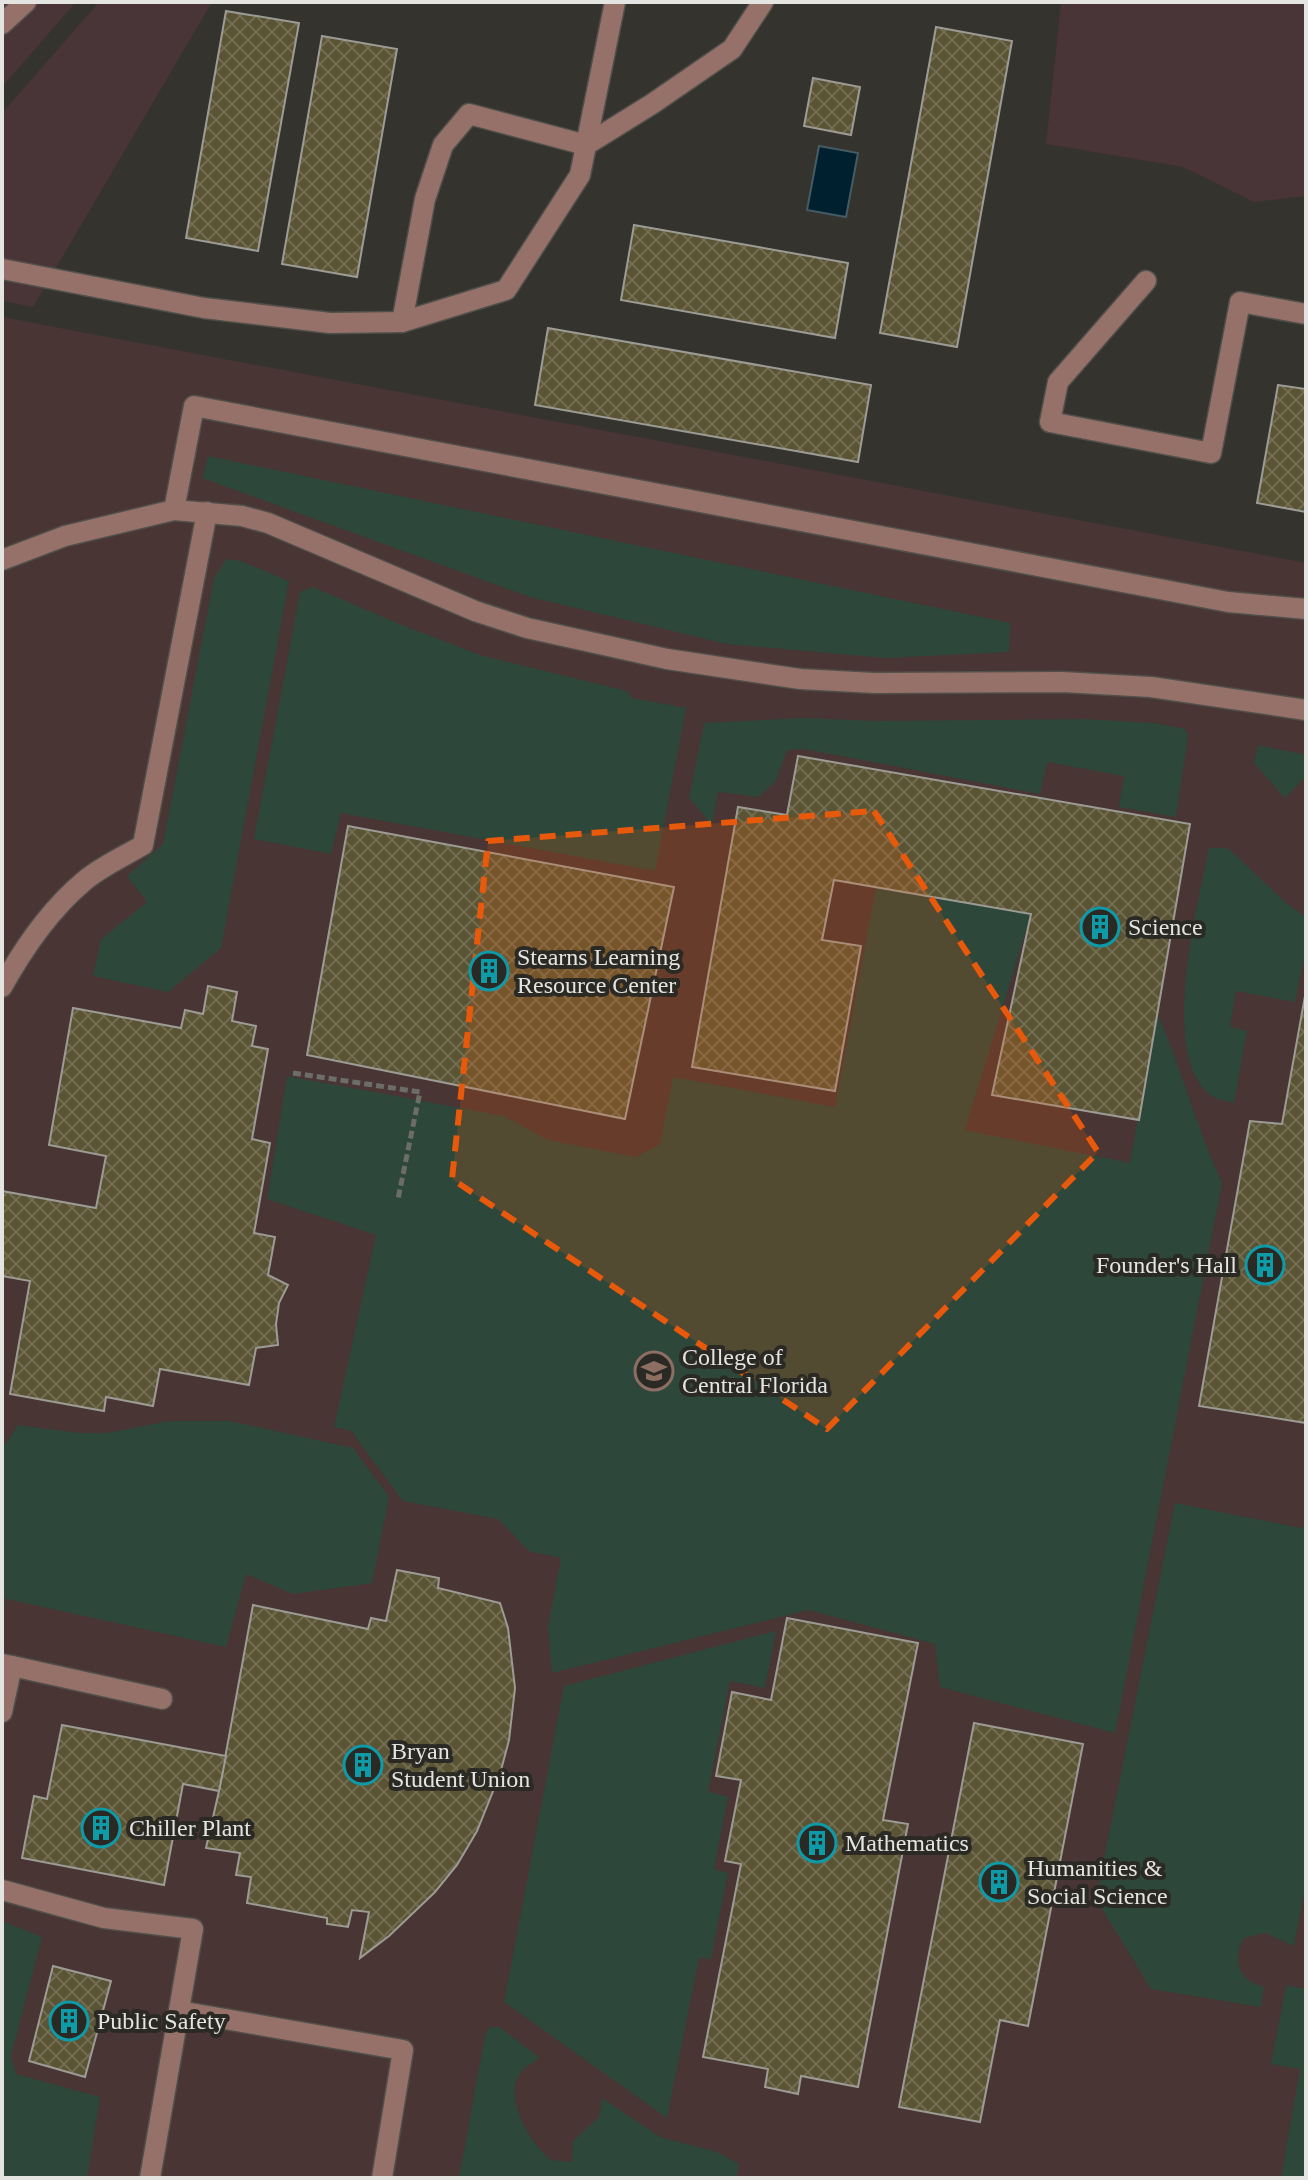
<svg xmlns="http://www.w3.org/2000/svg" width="1308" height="2180" viewBox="0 0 1308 2180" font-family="Georgia,serif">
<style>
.commercial{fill:#493437}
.education{fill:#493533}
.green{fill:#2e473b}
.water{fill:#00202f;stroke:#445b64;stroke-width:2}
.building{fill:url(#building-cross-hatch);stroke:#9c9b95;stroke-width:2}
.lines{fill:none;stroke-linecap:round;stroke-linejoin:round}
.minor-casing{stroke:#504f4a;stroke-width:23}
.path{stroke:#6d6d68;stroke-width:5;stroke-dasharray:8 4;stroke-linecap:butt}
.minor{stroke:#96716a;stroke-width:20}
.marked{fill:#e8590c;fill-opacity:0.2;stroke:#e8590c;stroke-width:6;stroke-dasharray:16 10;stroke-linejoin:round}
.labels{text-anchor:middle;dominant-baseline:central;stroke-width:8;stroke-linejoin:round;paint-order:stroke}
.poi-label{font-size:24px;fill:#e4e4e0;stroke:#2a2924;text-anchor:start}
</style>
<defs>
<pattern id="building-cross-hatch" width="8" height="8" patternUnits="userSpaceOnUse" patternTransform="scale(2)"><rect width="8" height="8" fill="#5a5434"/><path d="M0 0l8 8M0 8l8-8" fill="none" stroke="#726c51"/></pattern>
</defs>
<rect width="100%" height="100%" fill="#34332e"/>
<g class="commercial">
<polygon points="2,2 76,2 2,87"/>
<polygon points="99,2 212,2 33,307 2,301 2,113"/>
<polygon points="1061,2 1306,2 1306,196 1254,202 1183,167 1046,144"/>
</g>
<polygon class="education" points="2,317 1306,563 1306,2178 2,2178"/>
<g class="green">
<polygon points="208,456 1010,623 1009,652 884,658 727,644 530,597 202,478"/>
<polygon points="226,559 241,561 289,581 221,948 168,992 93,976 101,939 147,902 127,876 163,844 214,578"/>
<polygon points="313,587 402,625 483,656 627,691 632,698 686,708 655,871 341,813 331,854 254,839 300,592"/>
<polygon points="802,718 876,721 1083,719 1154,723 1185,729 1188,735 1176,817 1119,807 1124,776 1047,762 1040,794 805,749 787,750 776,781 759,797 718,792 712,825 689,798 704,723"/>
<polygon points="1258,745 1306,755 1306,776 1285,798 1254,763"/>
<path d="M1209 848H1228L1286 903 1306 917V947L1295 1002 1236 991 1230 1027 1247 1031 1234 1103C1227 1101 1216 1100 1210 1095 1158 1053 1198 906 1209 848Z"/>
<path d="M876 888 1031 914 965 1130 1130 1163 1157 1013C1182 1069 1196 1127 1222 1183L1115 1733 940 1687 935 1644 809 1610 552 1673 548 1627 561 1558 529 1551 498 1519 403 1501 351 1431 334 1427 376 1235 267 1199 287 1076 504 1116 548 1140 636 1157 660 1144 673 1077 835 1107Z"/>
<polygon points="169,1421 230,1421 353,1448 389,1497 372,1583 293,1594 246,1574 226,1647 2,1598 2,1449 18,1425 79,1433 107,1433"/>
<path d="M1175 1503 1306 1529V1881L1294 1946 1265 1933 1244 1938C1231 1960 1239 1981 1264 1987L1261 2007 1151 1989 1096 1899Z"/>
<polygon points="776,1631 765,1688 730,1681 708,1791 728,1797 714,1869 728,1873 711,1959 699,1958 667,2118 504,2002 564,1686"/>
<polygon points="2,1921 42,1937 11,2056 16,2074 100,2097 87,2178 2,2178"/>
<polygon points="1286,1985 1306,1989 1306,2178 1281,2178 1300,2069 1271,2064"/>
<path d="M490 2027H499L539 2057C534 2064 529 2063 524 2069 499 2093 530 2144 551 2160L572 2162 573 2141 599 2117 602 2098 660 2137 717 2152 739 2164 736 2178H459L485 2035Z"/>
</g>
<polygon class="water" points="819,146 858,153 846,217 807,210"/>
<g class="building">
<polygon points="226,11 299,23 258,251 186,238"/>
<polygon points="936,27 1012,41 957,347 880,333"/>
<polygon points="322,36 397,49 357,277 282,264"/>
<polygon points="813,78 860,87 851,135 804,126"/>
<polygon points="634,225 848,263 835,338 621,300"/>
<polygon points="548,328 871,385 858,462 535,405"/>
<polygon points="1278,385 1306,389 1306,512 1257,503"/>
<polygon points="798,756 1190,824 1139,1120 992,1095 1031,914 834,880 822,940 861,946 835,1091 692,1067 738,807 787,815"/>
<polygon points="348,826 674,887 625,1119 307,1055"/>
<polygon points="208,986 237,992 232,1021 256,1026 252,1046 268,1049 252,1139 270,1143 254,1233 275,1237 268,1275 288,1285 279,1303 276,1324 278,1345 256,1348 249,1385 160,1369 153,1406 106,1397 104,1411 10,1394 30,1281 2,1276 2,1191 96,1208 106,1156 49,1145 73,1008 181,1028 185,1010 203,1014"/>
<polygon points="1305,996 1306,996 1306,1423 1199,1406 1250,1121 1282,1124"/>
<polygon points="397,1570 439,1578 438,1588 500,1603 508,1628 515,1688 509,1740 500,1774 477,1831 457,1865 435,1892 389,1936 360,1958 369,1912 352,1910 348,1927 327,1924 327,1918 247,1903 251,1877 236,1875 240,1853 206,1848 219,1791 253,1605 368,1629 371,1618 386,1621"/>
<polygon points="787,1618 918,1643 883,1820 908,1824 858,2087 801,2076 798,2094 765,2087 768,2069 703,2057 741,1864 725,1861 741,1780 716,1776 732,1692 771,1700"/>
<polygon points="974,1723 1083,1744 1028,2026 1000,2020 980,2122 899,2107"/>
<polygon points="62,1725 226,1756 219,1791 183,1784 164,1885 22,1858 34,1796 47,1799"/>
<polygon points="53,1966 111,1981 85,2077 29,2061"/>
</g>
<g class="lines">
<g class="minor-casing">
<g id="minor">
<polyline points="2,24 26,2"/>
<polyline points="2,269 204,308 330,323 402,322 506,290 580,175 615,2"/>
<polyline points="1146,281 1058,382 1050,422 1211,453 1240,302 1306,314"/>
<polyline points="402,322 425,199 443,145 469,114 586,145 652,104 732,49 763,2"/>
<polyline points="174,510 194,406 1228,602 1306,609"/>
<polyline points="2,560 65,536 174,510 242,516 268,523 475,611 527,628 667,659 800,679 874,683 1062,682 1151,687 1306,710"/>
<path d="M2 987C23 949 50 910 83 882 100 867 123 857 143 845L207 512"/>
<polyline points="2,1664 12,1666 2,1712"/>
<polyline points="12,1666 162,1699"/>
<polyline points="2,1890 104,1918 193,1929 150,2178"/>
<polyline points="179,2011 403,2050 382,2178"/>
</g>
</g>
<polyline class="path" points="293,1073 420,1092 398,1199"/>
<use href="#minor" class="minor"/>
</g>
<path class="marked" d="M874 811 1098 1152 827 1429 452 1179 488 841Z"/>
<defs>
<g id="building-ring" transform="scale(2)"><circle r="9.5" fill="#2a2924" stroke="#0f9aa8" stroke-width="1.5"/><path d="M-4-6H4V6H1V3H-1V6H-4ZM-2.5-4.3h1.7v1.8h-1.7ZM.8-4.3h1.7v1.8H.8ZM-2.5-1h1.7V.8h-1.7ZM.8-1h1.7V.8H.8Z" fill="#0f9aa8"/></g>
<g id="university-ring" transform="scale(2)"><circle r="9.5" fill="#2a2924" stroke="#8d6e63" stroke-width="1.5"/><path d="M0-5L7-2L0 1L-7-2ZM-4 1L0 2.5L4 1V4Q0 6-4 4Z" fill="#8d6e63"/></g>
</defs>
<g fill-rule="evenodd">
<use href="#building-ring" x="1100" y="927"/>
<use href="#building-ring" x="489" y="971"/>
<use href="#building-ring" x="1265" y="1265"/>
<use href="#university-ring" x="654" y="1371"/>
<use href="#building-ring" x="363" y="1765"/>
<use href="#building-ring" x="101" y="1828"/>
<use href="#building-ring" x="817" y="1843"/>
<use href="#building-ring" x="999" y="1882"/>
<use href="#building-ring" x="69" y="2021"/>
</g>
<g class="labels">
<g class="poi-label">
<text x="1128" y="927">Science</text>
<text x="517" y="957">Stearns Learning<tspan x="517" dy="28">Resource Center</tspan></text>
<text x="1237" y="1265" text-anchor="end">Founder's Hall</text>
<text x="682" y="1357">College of<tspan x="682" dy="28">Central Florida</tspan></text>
<text x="391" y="1751">Bryan<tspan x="391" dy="28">Student Union</tspan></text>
<text x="129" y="1828">Chiller Plant</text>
<text x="845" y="1843">Mathematics</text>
<text x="1027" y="1868">Humanities &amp;<tspan x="1027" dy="28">Social Science</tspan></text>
<text x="97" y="2021">Public Safety</text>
</g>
</g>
<rect width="1308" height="2180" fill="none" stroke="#e4e4e0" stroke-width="8"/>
</svg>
